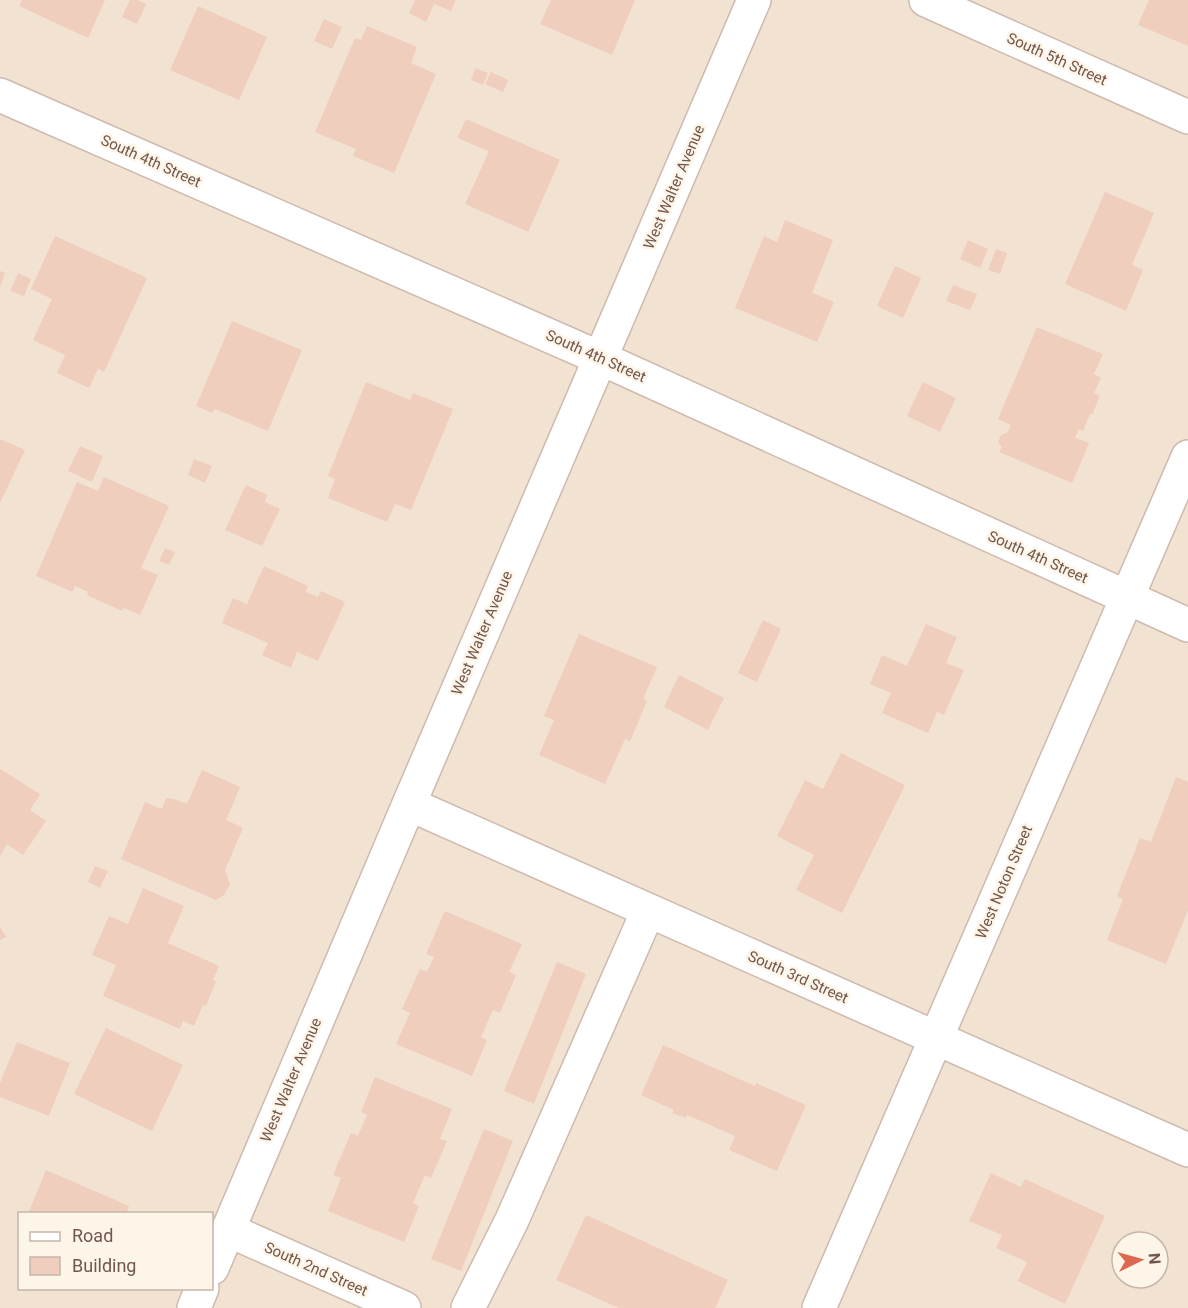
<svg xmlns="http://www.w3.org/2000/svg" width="1188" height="1308" viewBox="0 0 1188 1308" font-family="Roboto,sans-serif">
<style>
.residential{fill:#f2e2d2;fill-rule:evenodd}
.building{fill:#efcebd}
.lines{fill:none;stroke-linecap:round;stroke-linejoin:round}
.minor-casing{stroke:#cebaae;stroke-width:36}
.minor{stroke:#fff;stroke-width:33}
.labels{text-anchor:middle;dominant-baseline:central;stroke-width:5;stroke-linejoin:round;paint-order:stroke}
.street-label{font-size:15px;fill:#72564b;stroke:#fef5e9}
</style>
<rect width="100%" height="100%" fill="#fbf0e4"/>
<path class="residential" d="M0 0H1188V1308H0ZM20 1214H212V1288H20ZM1122 1242H1158V1278H1122Z"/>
<g class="building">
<polygon points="22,0 105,0 88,38 19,6"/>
<polygon points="130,0 137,0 146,4 137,24 122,17"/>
<polygon points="415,0 456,0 451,11 434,4 426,22 409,13"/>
<polygon points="551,0 635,0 612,55 540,24"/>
<polygon points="1149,0 1188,0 1188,46 1138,25"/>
<polygon points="198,6 267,37 239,100 170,70"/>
<polygon points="324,19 342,27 332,49 314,41"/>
<polygon points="367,26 417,47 411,63 436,74 394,173 353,156 356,149 315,132 355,38 361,40"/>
<polygon points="475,68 488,73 483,85 471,80"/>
<polygon points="491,72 508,80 503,92 485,84"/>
<polygon points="466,119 560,160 528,232 465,204 489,151 457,138"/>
<polygon points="1105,192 1154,213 1132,265 1143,270 1126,311 1065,284"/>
<polygon points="785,220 833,240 812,293 834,302 817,342 735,308 764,236 777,242"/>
<polygon points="55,236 147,278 104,372 98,369 89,388 57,373 65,355 33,340 52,299 31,289"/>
<polygon points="968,240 988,249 980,268 960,259"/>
<polygon points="996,249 1007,253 1000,274 988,270"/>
<polygon points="895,266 921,278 903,318 877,306"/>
<polygon points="0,271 5,273 0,287"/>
<polygon points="18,273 31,279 24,296 10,291"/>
<polygon points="953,285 977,294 970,310 946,301"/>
<polygon points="232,321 302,350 268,431 215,409 212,413 196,406"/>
<polygon points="1037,327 1103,354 1094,374 1101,378 1094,393 1100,396 1092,415 1090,414 1083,431 1079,429 1075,438 1089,443 1072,483 999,452 1002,447 998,442 1001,435 1008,432 1011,425 998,419"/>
<polygon points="366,382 410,400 413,393 453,409 411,510 395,504 387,522 328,498 335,479 328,476"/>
<polygon points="923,382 956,398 940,432 907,416"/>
<polygon points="0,439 25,450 0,503"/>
<polygon points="80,446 103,456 92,482 68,471"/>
<polygon points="194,459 212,466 205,483 188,475"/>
<polygon points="104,477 169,506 141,568 158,575 140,615 124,608 122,611 87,595 88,592 75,586 72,592 36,576 77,482 98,491"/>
<polygon points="246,485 267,495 265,502 280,509 262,546 225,530"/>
<polygon points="165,548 175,552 169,565 159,561"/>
<polygon points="264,566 308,586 306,592 318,597 321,591 345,602 318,661 297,652 291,668 262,655 268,643 222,623 233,598 247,604"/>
<polygon points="763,620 781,629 757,682 738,673"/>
<polygon points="926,624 957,637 946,663 964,670 944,715 937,712 928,733 882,713 891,693 870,684 882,655 907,666"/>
<polygon points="579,634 657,667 643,699 647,701 630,741 625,739 605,784 539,755 554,720 544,716"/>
<polygon points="679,675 724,698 708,730 664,707"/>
<polygon points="841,753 905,785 842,913 796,890 814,855 777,836 805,780 823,789"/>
<polygon points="0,769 40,794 30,810 46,821 23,855 7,844 0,856"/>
<polygon points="202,770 240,787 226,820 243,828 225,870 230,884 224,895 216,900 121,859 145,802 162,809 166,798 174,799 187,804"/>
<polygon points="1176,777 1188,782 1188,910 1166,964 1107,940 1123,899 1117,896 1140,838 1151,842"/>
<polygon points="95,866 108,871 100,888 88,882"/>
<polygon points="143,888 184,906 168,943 219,966 213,980 216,981 206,1006 203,1005 194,1026 183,1021 180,1029 103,996 116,965 92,955 109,916 128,924"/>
<polygon points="445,911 522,944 509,972 516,975 500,1013 493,1010 481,1037 487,1040 472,1076 396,1044 410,1013 402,1009 420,969 427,972 434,957 426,954"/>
<polygon points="0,927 6,937 0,940"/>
<polygon points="557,962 586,974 534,1104 504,1091"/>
<polygon points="106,1028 183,1065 152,1131 74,1094"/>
<polygon points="17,1042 70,1063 49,1116 0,1097 0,1083"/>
<polygon points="663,1045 755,1086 756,1083 806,1105 777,1171 729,1150 735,1136 687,1115 686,1118 672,1113 674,1110 641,1095"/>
<polygon points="375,1077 452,1109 440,1139 447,1141 431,1178 425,1175 413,1203 419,1206 404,1242 328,1211 341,1178 333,1175 351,1133 358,1136 367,1115 361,1112"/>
<polygon points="484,1129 513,1141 461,1271 431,1259"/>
<polygon points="46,1170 129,1206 126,1214 28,1214"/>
<polygon points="991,1173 1021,1187 1025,1179 1105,1216 1065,1304 1018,1281 1027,1262 996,1248 1002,1235 969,1221"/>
<polygon points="586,1215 728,1280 715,1308 619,1308 556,1280"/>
</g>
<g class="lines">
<g class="minor-casing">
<g id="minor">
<polyline points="926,0 1188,117"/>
<polyline points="0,95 600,358 1188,625"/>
<polyline points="409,804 1188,1150"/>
<polyline points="228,1230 404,1308"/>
<polyline points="212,1268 409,804 754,0"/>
<polyline points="194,1308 202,1288"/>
<polyline points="468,1308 512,1220 648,911"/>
<polyline points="819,1308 1188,457"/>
</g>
</g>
<use href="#minor" class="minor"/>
</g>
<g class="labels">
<g class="street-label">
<text transform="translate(1057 59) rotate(24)">South 5th Street</text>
<text transform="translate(151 161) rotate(24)">South 4th Street</text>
<text transform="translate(674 187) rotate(-67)">West Walter Avenue</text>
<text transform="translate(596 356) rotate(24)">South 4th Street</text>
<text transform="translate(1038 557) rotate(24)">South 4th Street</text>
<text transform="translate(482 633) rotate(-67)">West Walter Avenue</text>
<text transform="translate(1004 882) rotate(-67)">West Noton Street</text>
<text transform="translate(798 977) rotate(24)">South 3rd Street</text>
<text transform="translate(291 1080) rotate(-67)">West Walter Avenue</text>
<text transform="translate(316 1269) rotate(24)">South 2nd Street</text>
</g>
</g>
<rect x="18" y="1212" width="195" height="78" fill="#fef5e9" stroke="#c6b5aa" stroke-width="1.5"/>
<rect x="30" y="1232" width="30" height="9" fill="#ffffff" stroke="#c6b5aa" stroke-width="1.5"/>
<text x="72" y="1242" font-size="18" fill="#72564b">Road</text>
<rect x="30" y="1257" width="30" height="18" fill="#efcebd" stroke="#c6b5aa" stroke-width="1.5"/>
<text x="72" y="1272" font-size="18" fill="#72564b">Building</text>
<g transform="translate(1140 1260) rotate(85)"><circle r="28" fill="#fef5e9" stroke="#c6b5aa" stroke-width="1.5"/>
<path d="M0-4.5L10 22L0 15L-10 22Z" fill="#de674f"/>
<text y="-9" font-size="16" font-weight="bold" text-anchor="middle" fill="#72564b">N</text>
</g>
</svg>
